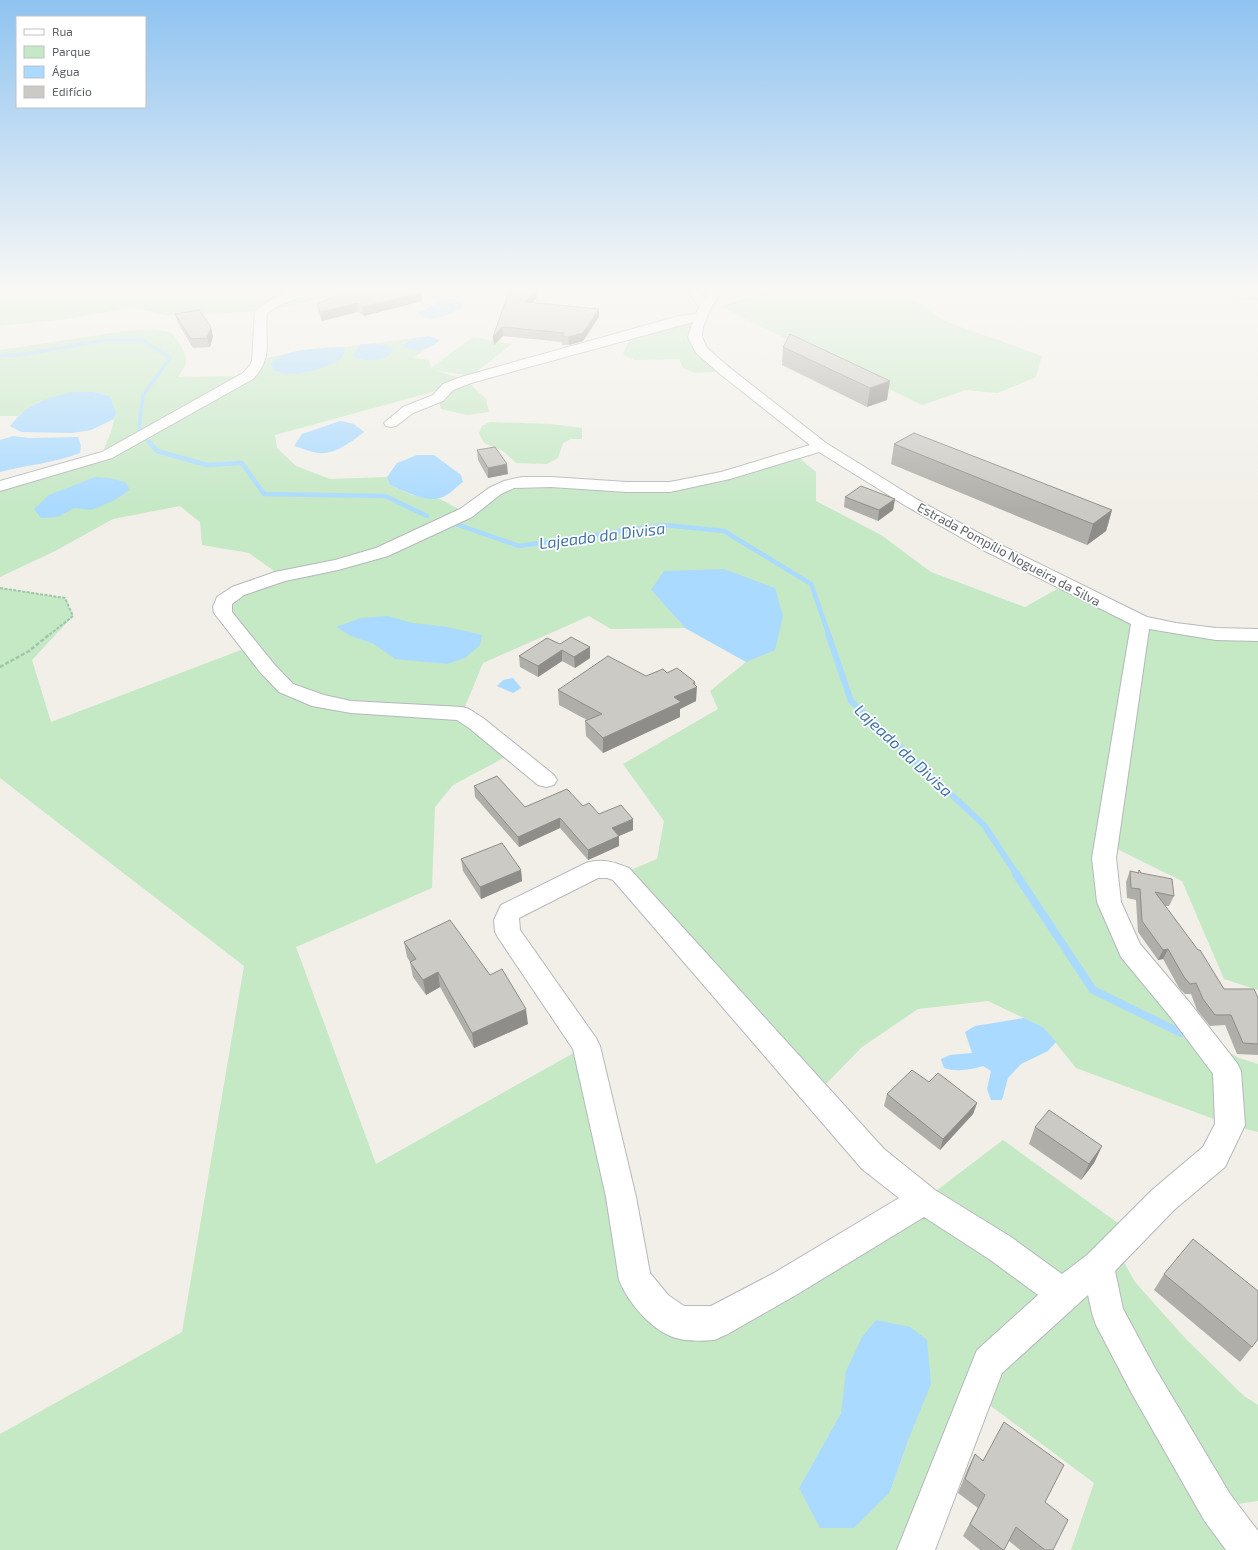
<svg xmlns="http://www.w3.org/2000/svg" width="1258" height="1550" viewBox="0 0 1258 1550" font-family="'Exo 2',sans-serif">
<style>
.green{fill:#c5e8c5;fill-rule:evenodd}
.water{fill:#aadaff}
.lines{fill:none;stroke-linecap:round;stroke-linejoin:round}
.stream-far3{stroke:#aadaff;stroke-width:3.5}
.stream-far2{stroke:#aadaff;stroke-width:4.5}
.stream-far1{stroke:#aadaff;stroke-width:6}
.stream{stroke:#aadaff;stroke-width:8}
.minor-casing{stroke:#b5b8bc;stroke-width:2}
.path-far2{stroke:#9cc7a9;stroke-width:1.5;stroke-dasharray:2.5 1;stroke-linecap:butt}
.path-far1{stroke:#9cc7a9;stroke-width:2;stroke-dasharray:3 1.5;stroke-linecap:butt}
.path{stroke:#9cc7a9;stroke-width:2.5;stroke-dasharray:4 2;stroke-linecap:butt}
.minor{fill:#fff;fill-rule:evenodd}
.wall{fill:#afaea9}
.shaded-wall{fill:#8f8d8a}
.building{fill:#cccac5;stroke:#8f8d8a}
.labels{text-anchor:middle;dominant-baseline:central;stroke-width:3.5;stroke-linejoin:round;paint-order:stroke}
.far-street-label{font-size:13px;fill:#5f6368;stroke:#fff}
.water-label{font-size:16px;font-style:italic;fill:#4174aa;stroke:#fff}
</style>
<rect width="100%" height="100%" fill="#f1efe8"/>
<g class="green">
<polygon points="0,291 321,292 314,300 286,307 261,311 168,316 134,307 67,319 0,326"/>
<polygon points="772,291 904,291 907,296 945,321 1042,356 1036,377 998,393 966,390 922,405 721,307"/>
<path d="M1186 291H1258V301C1234 298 1210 298 1186 291Z"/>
<polygon points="701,317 695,337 725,371 695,373 683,368 679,359 635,360 623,355 631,334"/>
<path d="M148 329 171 332C177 340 188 353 186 363 185 368 180 373 178 377L248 376 259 360 303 350 345 347 414 338 403 344 413 350 425 349 414 358 429 360 431 368 473 337 512 344 471 376 435 370 466 380 486 399 489 412 467 415 441 409 438 398 447 388 275 435 277 448 296 466 330 479 387 477 390 485 412 495 427 498 440 499 466 513 510 484 681 485 796 455 816 472V501L881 535 931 572 1025 607 1066 584 1141 622 1258 635V990L1224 979 1182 881 1107 844 1109 902 1200 1036 1239 1058 1258 1064V1132L1230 1125 1076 1068 1043 1027 988 1001 918 1009 862 1047 816 1094 621 874 657 859 664 821 623 764 718 709 710 691 746 662 775 649 651 590 685 628 611 629 589 616 483 663 462 714 513 753 453 785 435 807 432 888 296 947 376 1164 586 1046 635 1280 680 1323 924 1200 1003 1140 1115 1221 1132 1231 1116 1248 1135 1282 1185 1338 1244 1396 1258 1405V1501L1217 1507 1249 1550H1071L1094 1483 976 1395 916 1550H0V1434L182 1332 244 966 0 778V588L65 598 73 616 32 660 51 722 249 647 224 601 281 576 249 553 202 545 200 522 180 506 113 519 55 551 0 577V486L116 450 104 449 111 432 116 412 110 396 94 392 40 401 18 416H0V350L118 332ZM841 1413 909 1438 890 1492 799 1488Z"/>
<polygon points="490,422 550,424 582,428 582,439 571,439 563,443 558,458 547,464 516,463 503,451 484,443 479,433 482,426"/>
</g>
<g class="water">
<path d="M445 299H453L462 304 460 309C448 314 429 325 418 313Z"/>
<path d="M429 336 440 340C431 349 413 355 402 345L414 338Z"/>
<path d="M361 344H376L392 347 393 351C391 353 388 356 385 358 377 361 361 361 353 356Z"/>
<path d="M345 347C345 351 344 355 341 358 335 365 304 374 294 374 287 374 280 373 273 370L271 363C286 348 324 348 345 347Z"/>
<path d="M72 392H94L110 396 116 412 114 419 91 430 72 433 21 432 10 426C28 403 45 399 72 392Z"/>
<path d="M340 421 354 424 364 432C351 442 335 455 318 453 310 452 302 448 294 446L302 434Z"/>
<path d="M13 436 29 438 78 437 81 446 80 453C54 463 27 465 0 472V440Z"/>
<path d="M417 455H434L461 475 463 482C456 487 448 496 440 498 427 503 402 490 390 485L387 477 397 463Z"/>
<polygon points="95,477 109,478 125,482 130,490 113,501 91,510 74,508 58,517 41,518 34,509 49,495"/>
<polygon points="724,569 775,588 783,616 775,650 746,662 685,628 651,590 664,571"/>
<polygon points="388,616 412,623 447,627 482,635 480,645 465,658 447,664 395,659 374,644 351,636 336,627 361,618"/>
<polygon points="513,678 521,688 513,693 497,686 503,680"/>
<path d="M1024 1018 1043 1027 1056 1042 1048 1051 1021 1064 1008 1078 1002 1100H991L987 1089 991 1071 983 1066C970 1070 956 1072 944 1068L941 1059 950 1055 972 1053 965 1032 975 1026Z"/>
<polygon points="876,1320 910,1327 927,1340 931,1384 909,1438 890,1492 854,1528 820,1528 799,1488 841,1413 846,1371 862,1337"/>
</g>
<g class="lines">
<g class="stream-far3">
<polyline points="0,356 26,354 106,340 143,340 170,358 143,395 139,428"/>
<polyline points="146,439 151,444"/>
</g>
<g class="stream-far2">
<polyline points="150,443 157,451 207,465 242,463 264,494 385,496 427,516"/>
<polyline points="453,523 519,546 664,525 724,531 811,584 829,635"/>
</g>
<polyline class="stream-far1" points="828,634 851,701 984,825 1017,875"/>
<polyline class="stream" points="1016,874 1093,990 1181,1033"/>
<g class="minor-casing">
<g id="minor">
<path d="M293 291H311L309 294 280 305 267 313C264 340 274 357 253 379L112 458 0 491V481L102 452 243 373 250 365 252 361 255 311 272 299Z"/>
<path d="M688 291H700L705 298 709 291H721L709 312 703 327 702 337 707 348 730 368 826 443 918 500 995 542 1147 617 1176 623 1216 628 1258 629V641L1216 640 1149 629 1116 858 1121 902 1140 944 1190 1003 1237 1063 1241 1071 1245 1125 1225 1167 1174 1210 1115 1271 1123 1309 1155 1368 1230 1494 1258 1531V1550H1226L1204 1520 1131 1392 1096 1325 1092 1313 1088 1295 1002 1373 935 1550H897L977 1350 1038 1295 989 1259 924 1217 796 1295 726 1335C722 1336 718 1339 714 1340 707 1341 687 1341 680 1339 654 1334 628 1303 619 1280L606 1197 573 1049 499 939 495 932 494 920 501 905 586 863C602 858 614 862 629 868L884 1149 935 1190 1011 1237 1062 1274 1087 1255 1152 1190 1203 1147 1215 1124 1213 1074 1172 1019 1121 957 1097 902 1092 858 1131 624 983 550 906 506 819 452 730 479 670 492H627L551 487 514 488 501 494 472 517 388 556 338 570 285 581 244 595 232 604V612L274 664 293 684 324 695 351 701 462 707 469 709 483 718 554 775 557 780 554 785 546 787 538 785 469 728 457 720 351 713 312 706 279 692 260 672 214 613 213 607 217 597 232 587 275 572 335 560 376 548 460 509 489 488 504 481 522 477H551L627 482H670L721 472 810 445 720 374 696 353 688 337 693 322 471 383 453 390 443 401 413 413 396 426 391 427 386 426 384 423 403 407 433 395 443 384 461 377 679 316 696 314 699 307ZM598 878H607L613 880 862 1169 899 1198 774 1273 711 1306H684L668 1295 650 1273 636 1197 600 1046 596 1038 520 930 519 918Z"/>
</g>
</g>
<polyline class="path-far2" points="725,306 772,291"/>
<polyline class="path-far1" points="0,588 65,598 73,616 49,635"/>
<polyline class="path" points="0,667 29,651 50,634"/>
<use href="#minor" class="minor"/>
</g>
<g class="wall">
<polygon points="337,291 417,291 422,301 364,316 358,312 322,321 319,313 317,304 338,295"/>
<polygon points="509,291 536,291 537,297 532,302 599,309 599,317 583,341 569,345 562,345 562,342 503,336 494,345 493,337"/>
<polygon points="175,314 213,336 210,347 193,348 178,323"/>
<polygon points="790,334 887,400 867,407 782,365 783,347"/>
<polygon points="894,444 1112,510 1106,531 1087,545 891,464"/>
<polygon points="477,450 508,474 488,478 478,460"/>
<polygon points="845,497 895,499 893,510 878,521 844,507"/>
<polygon points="560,644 590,647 590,658 575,668 562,661 538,677 520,667 519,656"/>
<polygon points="667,673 695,682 696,701 680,709 680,717 603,753 586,736 585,721 587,720 559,705 558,690"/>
<polygon points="474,786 525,807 583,806 599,814 633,830 619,836 619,846 588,860 560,828 519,847 475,797"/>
<polygon points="461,859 521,870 522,881 481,899 463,871"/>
<polygon points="1139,870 1141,873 1174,896 1169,906 1165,906 1224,989 1258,998 1258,1055 1237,1054 1225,1025 1210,1026 1197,1010 1191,994 1185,994 1179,988 1163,959 1158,960 1138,932 1136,900 1127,898 1126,882 1130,871 1138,873"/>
<polygon points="404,942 490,975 528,1024 474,1048 440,987 426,995 413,977 410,962 407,957"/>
<polygon points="929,1082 977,1103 973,1114 940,1150 884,1106 887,1094"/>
<polygon points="1035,1127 1102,1146 1094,1163 1081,1180 1029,1144"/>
<polygon points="1164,1274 1252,1347 1240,1362 1154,1290"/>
<polygon points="975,1454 983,1461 1045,1502 1053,1550 1020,1550 1009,1541 1004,1550 980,1550 963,1536 978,1508 958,1493 968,1468"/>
</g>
<g class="shaded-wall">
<polygon points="534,291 536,291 537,297 526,310 525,302"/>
<polygon points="421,293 422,301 364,316 362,307"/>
<polygon points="357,303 358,312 322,321 320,312"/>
<polygon points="599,309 599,317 583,341 569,345 568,337"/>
<polygon points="211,327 213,336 210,347 207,338"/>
<polygon points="502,327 503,336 494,345 493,337"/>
<polygon points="890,381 887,400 867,407 870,388"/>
<polygon points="507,464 508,474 488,478 488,468"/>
<polygon points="895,499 893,510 878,521 879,510"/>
<polygon points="1112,510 1106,531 1087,545 1093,524"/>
<polygon points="590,647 590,658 575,668 574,657"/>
<polygon points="562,650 562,661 538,677 538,666"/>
<polygon points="695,682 694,688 697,687 696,701 680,709 680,717 603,753 603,738 674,697"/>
<polygon points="560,818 560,828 519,847 518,837"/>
<polygon points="633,819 633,830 619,836 619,846 588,860 588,850 612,828"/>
<polygon points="521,870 522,881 481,899 480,887"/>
<polygon points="1168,949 1163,959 1158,960 1163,950"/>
<polygon points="438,972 440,987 426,995 423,980"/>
<polygon points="526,1009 528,1024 474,1048 472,1033"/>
<polygon points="977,1103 973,1114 940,1150 943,1139"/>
<polygon points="1102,1146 1094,1163 1081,1180 1089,1164"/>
</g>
<g class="building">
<polygon points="346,291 417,291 421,293 362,307 357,303 320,312 317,304"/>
<polygon points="509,291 534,291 525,302 599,309 583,333 568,337 562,336 564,333 502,327 493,337"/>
<polygon points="199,310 211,327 207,338 191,339 175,314"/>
<polygon points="790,334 890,381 870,388 783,347"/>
<polygon points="914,433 1112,510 1093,524 894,444"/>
<polygon points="495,447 507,464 488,468 477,450"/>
<polygon points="861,486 895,499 879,510 845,497"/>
<polygon points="571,637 590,647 574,657 562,650 538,666 519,656 547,638 560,644"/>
<polygon points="608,656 646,676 663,669 667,673 677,668 695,682 693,683 697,687 674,697 681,702 603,738 585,721 602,714 558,690"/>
<polygon points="497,776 525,807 567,789 583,806 589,803 599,814 621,805 633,819 612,828 619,836 588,850 560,818 518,837 474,786"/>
<polygon points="502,843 521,870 480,887 461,859"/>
<polygon points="1139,870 1141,873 1172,879 1174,896 1155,892 1198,950 1200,950 1224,989 1254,989 1258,998 1258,1044 1243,1043 1231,1015 1215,1015 1203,999 1196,983 1190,984 1184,977 1168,949 1163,950 1142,921 1140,889 1131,888 1130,871 1139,873"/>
<polygon points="450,920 490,975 502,969 526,1009 472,1033 438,972 423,980 410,962 416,959 404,942"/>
<polygon points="912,1070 929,1082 938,1073 977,1103 943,1139 887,1094"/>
<polygon points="1049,1110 1102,1146 1089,1164 1035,1127"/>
<polygon points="1193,1239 1258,1291 1258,1339 1252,1347 1164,1274"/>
<polygon points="1004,1422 1064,1465 1045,1502 1068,1520 1053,1550 1045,1550 1016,1527 1004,1550 1003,1550 970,1524 985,1495 965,1479 975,1454 983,1461"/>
</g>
<linearGradient id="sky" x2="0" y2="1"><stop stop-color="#8fc3f1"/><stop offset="0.57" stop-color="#f9f8f5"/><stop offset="1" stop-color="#f9f8f5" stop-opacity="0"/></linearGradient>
<rect width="1258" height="508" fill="url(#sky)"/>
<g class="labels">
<g class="far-street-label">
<text transform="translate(1009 554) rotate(28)">Estrada Pompílio Nogueira da Silva</text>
</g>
<g class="water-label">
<text transform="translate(602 535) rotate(-7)">Lajeado da Divisa</text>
<text transform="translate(904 750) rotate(43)">Lajeado da Divisa</text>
</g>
</g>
<rect x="16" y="16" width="130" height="92" fill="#ffffff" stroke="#bfc1c3"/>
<rect x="24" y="29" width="20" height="6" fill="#ffffff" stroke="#bfc1c3"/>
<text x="52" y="36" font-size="12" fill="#5f6368">Rua</text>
<rect x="24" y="46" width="20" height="12" fill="#c5e8c5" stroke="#bfc1c3"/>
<text x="52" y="56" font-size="12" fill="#5f6368">Parque</text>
<rect x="24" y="66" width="20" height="12" fill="#aadaff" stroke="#bfc1c3"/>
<text x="52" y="76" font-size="12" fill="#5f6368">Água</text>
<rect x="24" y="86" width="20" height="12" fill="#cccac5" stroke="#bfc1c3"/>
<text x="52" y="96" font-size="12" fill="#5f6368">Edifício</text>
</svg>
